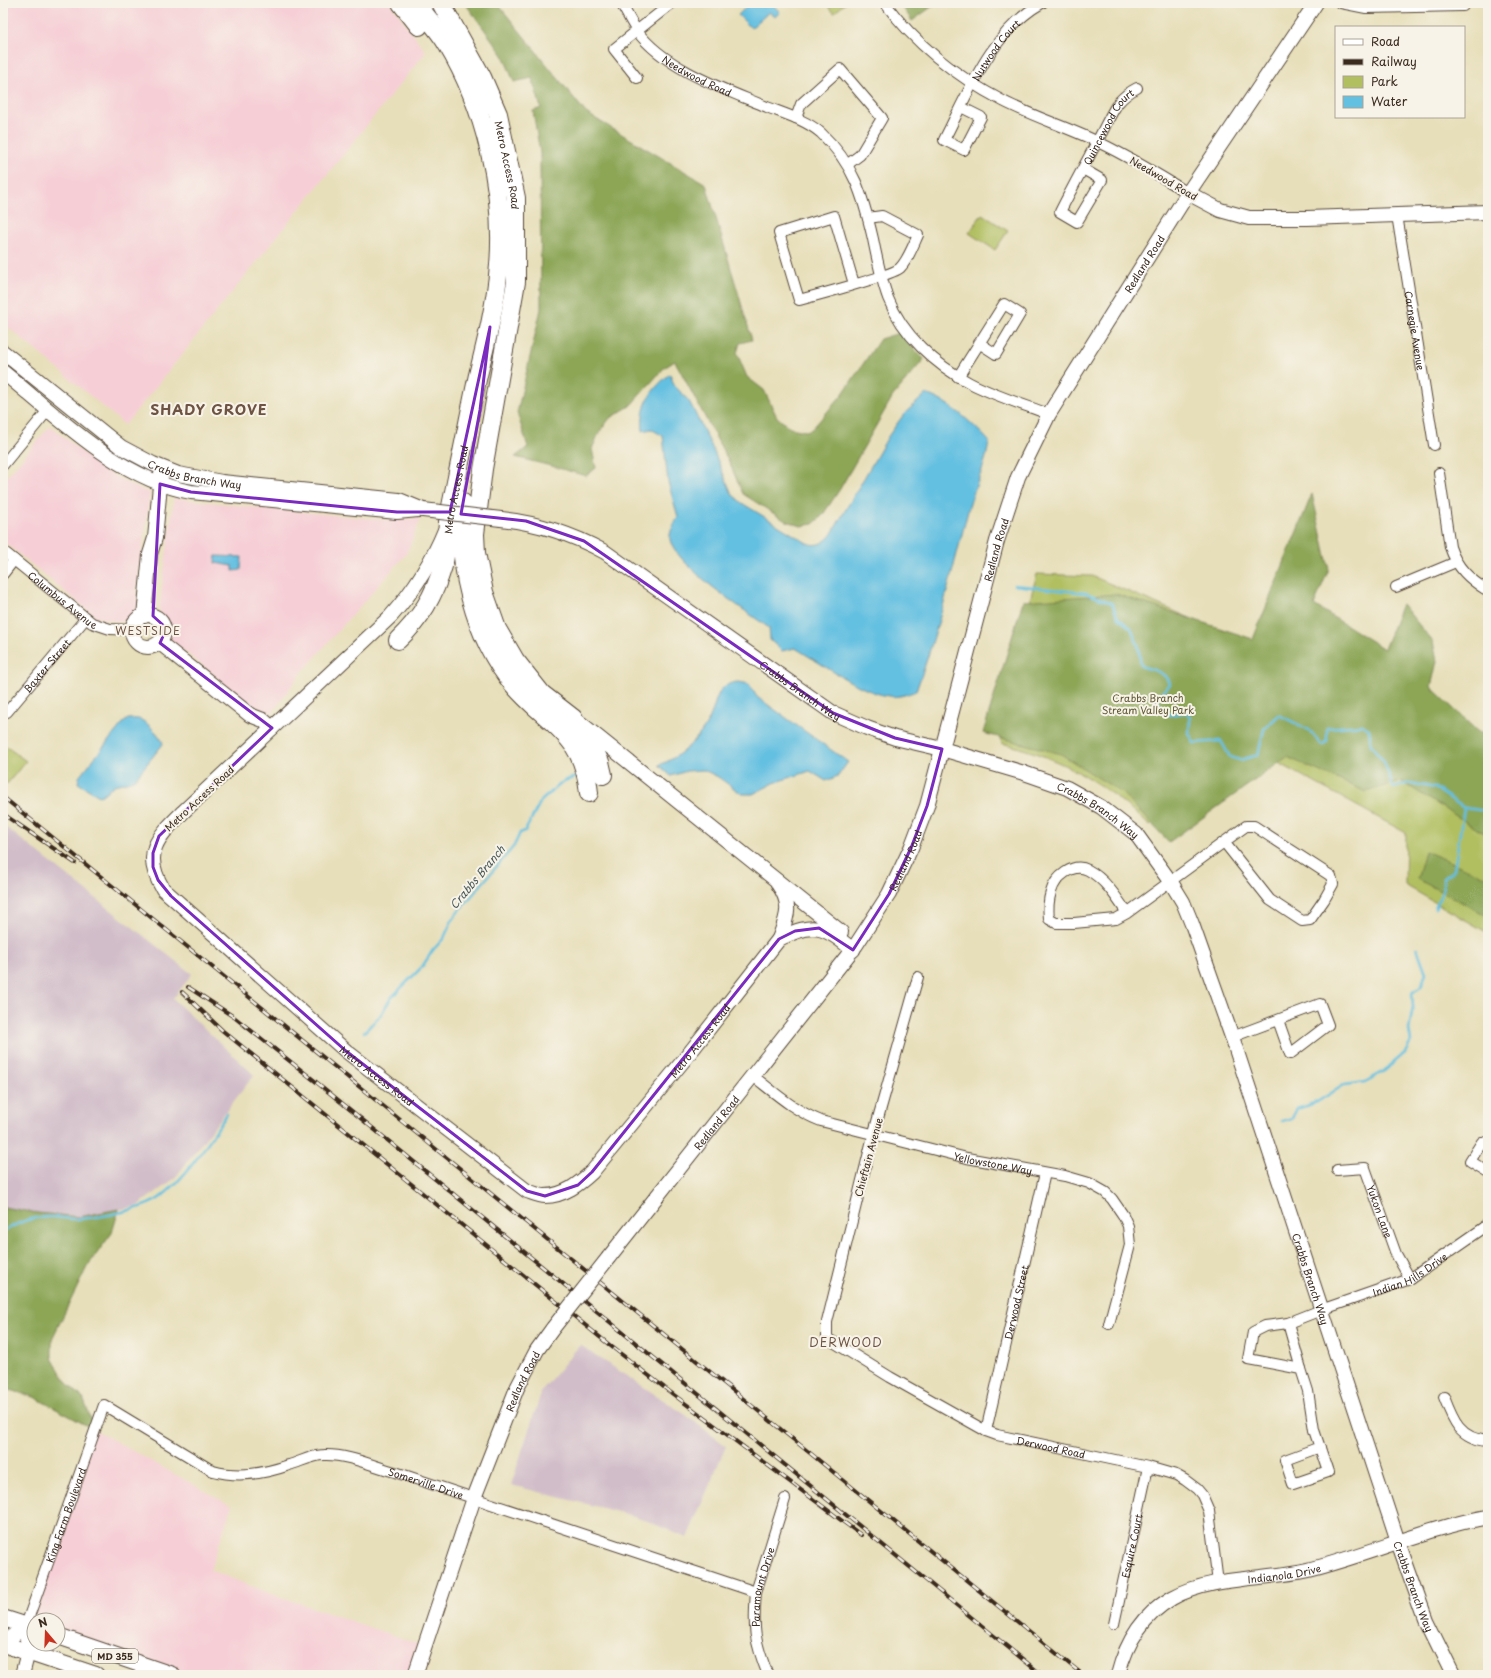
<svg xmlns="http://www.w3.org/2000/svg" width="1491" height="1678" viewBox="0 0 1491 1678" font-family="'Playpen Sans',sans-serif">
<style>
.built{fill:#f6cfd6}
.industrial{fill:#d1bdc9}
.green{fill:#b1bf61;stroke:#767440}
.forest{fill:#8ca657;stroke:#64683a}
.water{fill:#63c0e1;stroke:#4f7580}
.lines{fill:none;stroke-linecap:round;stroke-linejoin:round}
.stream{stroke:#63c0e1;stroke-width:2.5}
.street-casing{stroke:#554535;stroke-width:12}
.secondary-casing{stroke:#554535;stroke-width:16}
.primary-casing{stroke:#554535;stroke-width:18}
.highway-casing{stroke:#554535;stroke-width:20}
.street{stroke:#fff;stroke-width:10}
.secondary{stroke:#fff;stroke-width:14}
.primary{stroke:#fff;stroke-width:16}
.highway{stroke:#fff;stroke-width:18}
.rail-casing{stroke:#3b2a1e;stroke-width:4}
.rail{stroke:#f7f3e8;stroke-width:2.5;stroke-dasharray:8;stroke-linecap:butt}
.secondary-bridge-casing{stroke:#554535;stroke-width:16;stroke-linecap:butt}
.secondary-bridge{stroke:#fff;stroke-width:14}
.marked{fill:none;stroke:#7b2cbf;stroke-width:3;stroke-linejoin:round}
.labels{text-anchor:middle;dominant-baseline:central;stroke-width:4;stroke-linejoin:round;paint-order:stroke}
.shield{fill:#f7f3e8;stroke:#73665b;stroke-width:1}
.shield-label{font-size:9px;font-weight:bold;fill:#3b2a1e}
.street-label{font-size:10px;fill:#3b2a1e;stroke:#f7f3e8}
.park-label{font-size:10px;fill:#5e5732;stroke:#f7f3e8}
.neighbourhood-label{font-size:11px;letter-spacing:1px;fill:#6e5343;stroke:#f7f3e8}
.water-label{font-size:11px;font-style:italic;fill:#475758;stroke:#f7f3e8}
.quarter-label{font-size:12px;letter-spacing:1px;fill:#6e5343;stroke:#f7f3e8}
.district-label{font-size:14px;font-weight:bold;letter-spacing:1px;fill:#6e5343;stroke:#f7f3e8}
</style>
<rect width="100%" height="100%" fill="#f7f3e8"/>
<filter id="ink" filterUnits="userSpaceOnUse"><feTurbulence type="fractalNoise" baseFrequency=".025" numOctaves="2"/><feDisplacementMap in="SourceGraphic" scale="8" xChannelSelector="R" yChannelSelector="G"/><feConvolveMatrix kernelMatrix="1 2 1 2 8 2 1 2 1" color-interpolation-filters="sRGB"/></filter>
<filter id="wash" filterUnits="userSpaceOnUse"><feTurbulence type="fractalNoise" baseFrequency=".012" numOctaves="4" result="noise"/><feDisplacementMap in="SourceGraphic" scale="16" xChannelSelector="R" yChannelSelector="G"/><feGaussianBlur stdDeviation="0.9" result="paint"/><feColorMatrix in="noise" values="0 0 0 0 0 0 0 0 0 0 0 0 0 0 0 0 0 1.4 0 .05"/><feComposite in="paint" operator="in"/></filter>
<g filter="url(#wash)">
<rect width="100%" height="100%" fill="#e7dfba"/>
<g class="built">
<polygon points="3,3 390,3 426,52 125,425 3,323"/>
<polygon points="50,426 102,468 128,484 150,493 136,594 139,604 139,609 125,621 119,622 96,617 3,541 3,481"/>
<polygon points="174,498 251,507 385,520 421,518 406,554 302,672 267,719 171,640 167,623 159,610"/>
<polygon points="95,1430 232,1506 210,1570 269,1593 424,1646 415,1675 172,1675 58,1636 58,1620 34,1620 26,1625"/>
</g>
<g class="industrial">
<polygon points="3,825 192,974 173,999 254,1075 174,1179 137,1206 79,1217 38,1213 3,1207"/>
<polygon points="580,1345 683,1413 726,1446 687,1538 638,1517 511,1485 542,1390"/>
</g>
<g class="green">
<polygon points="825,3 846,3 834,13"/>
<polygon points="982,214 1008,231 995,250 969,233"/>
<path d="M1037 574 1092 576 1382 700 1488 748V933L1405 885 1406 833 1277 762 1195 787 1150 826C1102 782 1066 760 1002 743L995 728Z"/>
<polygon points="3,744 26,761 7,784 3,780"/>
</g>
<g class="forest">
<polygon points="465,3 497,3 586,113 706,184 752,340 740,343 737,353 747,377 764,390 777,417 790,428 806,431 812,429 842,395 880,339 899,333 924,359 893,396 840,489 822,516 813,524 801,526 784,520 743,494 729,462 675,361 664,368 630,406 610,418 599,433 592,449 596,468 586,476 555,467 515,457 528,447 517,413 541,309 540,153 533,111 541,108 532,78 514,82 503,55"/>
<polygon points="900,3 937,3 912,21"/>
<polygon points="1312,494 1329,569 1314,605 1384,649 1402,604 1433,642 1437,661 1431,687 1477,731 1488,734 1488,836 1401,781 1366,792 1287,757 1169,842 1122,793 1061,754 983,733 1023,601 1116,594 1253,639"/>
<polygon points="1425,851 1488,878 1488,916 1417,879"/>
<polygon points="3,1207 38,1213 79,1217 119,1209 112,1233 87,1267 52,1339 52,1358 67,1383 83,1398 95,1430 34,1397 3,1388"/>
</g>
<g class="water">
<polygon points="750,3 771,3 780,12 775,17 769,12 751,28 738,15"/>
<path d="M670 374 674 385 689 401 711 445 732 494 742 503 807 543C817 547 824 543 831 535L889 435 904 414 926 394C950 402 971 422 989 441 987 463 975 485 969 507 953 569 938 631 916 691 908 694 898 698 889 696 861 693 821 663 795 648L782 651 770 640 769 628C742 608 685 572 671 543 667 535 674 524 678 517L668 482 663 436 651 429 643 431C640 406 651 389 670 374Z"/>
<polygon points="216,556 242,557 241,570 233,571 233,566 215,563"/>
<path d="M739 682 749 684 757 697 848 762 838 776 826 781 810 771 774 783 753 794H742L718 777 704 770 687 771 671 776 659 765C679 758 701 738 710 717 714 709 715 699 720 691 724 685 732 682 739 682Z"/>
<path d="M128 719C132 719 138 718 141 720 147 722 163 738 163 744L134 780 114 785 102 795 99 796 78 783 79 777 122 724Z"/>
</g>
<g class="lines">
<g class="stream">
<path d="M1014 585 1086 593 1112 603 1118 618 1131 628 1138 645 1141 666C1152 670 1166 671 1169 684L1157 699 1160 706 1170 715 1187 712 1190 718 1189 733 1194 743 1221 741 1230 757 1240 760 1258 755 1264 729 1279 715 1309 730 1322 745 1327 741V728L1362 725 1369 729 1371 745 1384 762 1393 787 1411 783 1435 788 1464 808 1488 811"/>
<polyline points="1435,909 1443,889 1444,878 1454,870 1464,808"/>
<polyline points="364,1032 380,1016 391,998 422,967 433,950 444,938 453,918 514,846 520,833 525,831 541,801 564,781 576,777"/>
<polyline points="1282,1121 1292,1118 1297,1109 1317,1102 1344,1085 1365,1082 1383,1072 1405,1053 1411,1042 1409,1030 1413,1007 1412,993 1421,987 1426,973 1417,948"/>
<path d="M3 1231C21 1222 31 1216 52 1217 60 1217 68 1219 76 1219 98 1218 144 1210 161 1197 188 1176 208 1142 227 1114"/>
</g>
</g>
</g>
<g filter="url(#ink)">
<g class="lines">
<g class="street-casing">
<g id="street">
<path id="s1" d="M621 3C626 12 631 22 637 31 665 69 724 89 767 107 785 114 806 120 821 133 854 164 863 196 873 239 877 259 881 279 888 298 902 334 935 365 970 383 993 395 1024 405 1049 414"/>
<path d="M885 3C916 45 957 77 1003 101 1034 117 1067 127 1098 142 1129 157 1159 175 1188 193"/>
<polyline points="1341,3 1366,8 1463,6"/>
<polyline points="637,78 614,49 672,3"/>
<path id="s2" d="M961 107 981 117 964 150 944 140C969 91 992 31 1042 3"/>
<polyline points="796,118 801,104 840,69 882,118 860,155 848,164"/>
<path id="s3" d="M1083 169 1102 180 1077 222 1060 212C1073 186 1087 161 1100 136 1106 125 1111 113 1118 103 1124 96 1129 92 1137 88"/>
<path id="s4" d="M1397 215 1434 445"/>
<path d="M854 284 834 216 779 233 799 300C814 296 893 275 900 268 908 260 913 246 918 235L882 216 868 218"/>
<polyline points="958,377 1004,304 1020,314 996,354 979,343"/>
<polyline points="3,465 49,409"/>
<path d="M1439 473 1450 547C1457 568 1469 579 1488 591"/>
<path id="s5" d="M3 551 92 623 110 629 132 630"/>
<polyline points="3,574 14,560"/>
<polyline points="1396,587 1456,562"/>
<path id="s6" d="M3 709 7 712 86 618"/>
<polygon points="1246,826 1254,826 1331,876 1333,884 1324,900 1310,920 1302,921 1270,900 1224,842"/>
<path d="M1127 913C1117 898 1105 879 1088 870 1073 862 1055 877 1051 892 1048 901 1048 910 1049 919L1056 923H1074L1116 919 1127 913 1224 842"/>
<path id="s7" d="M918 977 873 1136 827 1322V1338L890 1377 986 1431 997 1435 1148 1467 1176 1475 1185 1480 1197 1489 1202 1495 1209 1511 1218 1583"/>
<polyline points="1232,1037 1320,1004 1328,1025 1290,1054 1278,1020"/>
<path id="s8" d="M753 1076C775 1093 793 1110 821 1121L967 1158 1065 1176 1089 1183 1105 1192 1112 1199 1123 1215 1128 1226 1130 1245 1109 1324"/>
<polyline points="1488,1146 1482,1142 1470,1161 1488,1172"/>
<path id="s9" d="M1337 1170 1365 1168 1396 1254 1410 1279"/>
<polyline points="1288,1323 1301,1369"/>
<path d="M1444 1397C1453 1421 1460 1439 1488 1441"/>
<path id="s10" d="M986 1431 1045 1173"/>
<path id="s11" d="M1320 1447 1285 1460 1293 1484 1328 1472 1314 1430 1308 1391 1301 1369 1248 1359 1253 1332 1265 1326 1288 1323 1321 1310 1410 1279 1485 1227 1488 1222"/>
<path id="s12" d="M1114 1624 1148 1467"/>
<path id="s13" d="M26 1625 104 1405 213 1471C239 1478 264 1474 289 1465 300 1462 312 1455 324 1455 347 1454 373 1466 395 1472L756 1592"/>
<path id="s14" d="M768 1675C754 1640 753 1629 756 1592L785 1499"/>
</g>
</g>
<g class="secondary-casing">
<g id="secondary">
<polyline points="1188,193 1220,210 1249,218 1307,218 1488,212"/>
<path id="s15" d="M3 352 121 447 153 464 178 474 222 482 399 500 423 510"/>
<path d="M3 372C58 417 119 479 191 492L397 512 418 510"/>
<path id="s16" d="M501 519C539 523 572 534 605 552L833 713 867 728 895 738 942 749 1024 773 1067 788 1101 807 1136 834 1172 884 1183 902 1192 924 1232 1037 1398 1542 1426 1620 1453 1675"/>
<path id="s17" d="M445 530C432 562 414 590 391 616L183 812C158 837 141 853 163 889L346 1051 527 1191C533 1193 540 1196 545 1196 564 1196 579 1184 592 1172L688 1055 779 939C814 921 824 926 853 950"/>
<circle cx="148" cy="631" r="16"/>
<polyline points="144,616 150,554 155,538 161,475"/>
<polyline points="160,643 250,715 263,720 272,728"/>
<polyline points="579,722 841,932"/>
<path d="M778 884C793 905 787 917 779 939"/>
<path id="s18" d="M609 1257 856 945 889 894 911 848 927 806 997 541 1018 477 1049 414 1188 193 1316 3"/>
<polyline points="3,1644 26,1625"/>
<polyline points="22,1675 28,1652 26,1625"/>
<path id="s19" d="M415 1675 474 1498 517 1388 537 1350 553 1328"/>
<path id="s20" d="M1118 1675C1126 1643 1143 1615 1172 1598 1211 1576 1265 1580 1308 1570 1369 1555 1426 1528 1488 1517"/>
</g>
</g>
<g class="primary-casing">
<g id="primary">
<polyline points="3,1618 34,1628"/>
<polyline points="58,1636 172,1675"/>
<polyline points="3,1644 96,1675"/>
</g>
</g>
<g class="highway-casing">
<g id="highway">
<polyline points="401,3 419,26"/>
<path id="s21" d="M441 3 482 77 498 114 516 198V282L483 469 475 534 476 553 484 592 497 629 515 660 542 694 573 718 593 748 600 762 603 775"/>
<path d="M463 503C456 563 474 637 513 684 547 725 583 731 589 793"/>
<path id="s22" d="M398 640C421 618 434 596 443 566 447 551 447 536 448 522 451 505 455 488 458 472 465 439 471 407 478 375 487 339 496 303 499 265 505 191 485 107 447 44 438 29 426 17 416 3"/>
</g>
</g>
<use href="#street" class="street"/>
<use href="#secondary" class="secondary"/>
<use href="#primary" class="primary"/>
<use href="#highway" class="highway"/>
<g class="rail-casing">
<g id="rail">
<polyline points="3,797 1083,1675"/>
<polyline points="3,814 75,863"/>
<polyline points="188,987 234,1017 315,1081 1042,1675"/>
<polyline points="182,992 223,1031 612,1347 670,1392 861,1535"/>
</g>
</g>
<use href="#rail" class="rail"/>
<g class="secondary-bridge-casing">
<g id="secondary-bridge">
<polyline points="423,510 501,519"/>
<polyline points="553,1328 609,1257"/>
</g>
</g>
<use href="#secondary-bridge" class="secondary-bridge"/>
</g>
</g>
<path class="marked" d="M490 327 480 410 461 514 526 521 584 541 833 713 895 738 942 749 927 806 911 848 889 894 853 950 819 928 795 931 779 939 592 1172 578 1185 545 1196 527 1191 346 1051 171 896 158 880 153 867V853L159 836 272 728 160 643 164 634 163 625 153 616 160 484 191 492 397 512H450Z"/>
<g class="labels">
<rect class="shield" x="92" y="1649" width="46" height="14" rx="3"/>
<g class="shield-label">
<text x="115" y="1656">MD 355</text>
</g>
<g class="street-label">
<text stroke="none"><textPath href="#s2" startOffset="186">Nutwood Court</textPath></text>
<text stroke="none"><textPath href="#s1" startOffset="108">Needwood Road</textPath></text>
<text stroke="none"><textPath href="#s3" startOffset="189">Quincewood Court</textPath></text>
<text stroke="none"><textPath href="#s21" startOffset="177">Metro Access Road</textPath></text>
<text transform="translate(1164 178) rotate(30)">Needwood Road</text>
<text stroke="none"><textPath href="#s18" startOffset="1144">Redland Road</textPath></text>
<text stroke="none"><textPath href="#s4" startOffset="117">Carnegie Avenue</textPath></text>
<text stroke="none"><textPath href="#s15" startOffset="231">Crabbs Branch Way</textPath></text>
<text stroke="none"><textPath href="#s22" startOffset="165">Metro Access Road</textPath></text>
<text stroke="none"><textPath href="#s18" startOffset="820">Redland Road</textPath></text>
<text stroke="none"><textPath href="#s5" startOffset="77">Columbus Avenue</textPath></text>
<text stroke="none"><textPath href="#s6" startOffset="66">Baxter Street</textPath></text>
<text stroke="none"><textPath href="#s16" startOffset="349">Crabbs Branch Way</textPath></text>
<text transform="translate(199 798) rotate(-43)">Metro Access Road</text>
<text stroke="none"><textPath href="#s16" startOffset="673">Crabbs Branch Way</textPath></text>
<text stroke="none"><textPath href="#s18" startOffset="496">Redland Road</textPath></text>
<text stroke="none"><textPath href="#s17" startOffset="1193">Metro Access Road</textPath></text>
<text stroke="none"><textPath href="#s17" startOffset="761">Metro Access Road</textPath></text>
<text stroke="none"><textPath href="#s18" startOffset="172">Redland Road</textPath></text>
<text transform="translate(868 1157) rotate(-75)">Chieftain Avenue</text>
<text stroke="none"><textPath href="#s8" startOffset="259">Yellowstone Way</textPath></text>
<text stroke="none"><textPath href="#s9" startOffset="74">Yukon Lane</textPath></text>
<text stroke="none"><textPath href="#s11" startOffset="456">Indian Hills Drive</textPath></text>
<text stroke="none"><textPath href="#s16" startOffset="1199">Crabbs Branch Way</textPath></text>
<text stroke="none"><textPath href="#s10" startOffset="132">Derwood Street</textPath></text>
<text stroke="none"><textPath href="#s19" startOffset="313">Redland Road</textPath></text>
<text stroke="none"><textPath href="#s7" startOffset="624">Derwood Road</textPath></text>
<text stroke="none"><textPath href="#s13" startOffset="581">Somerville Drive</textPath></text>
<text stroke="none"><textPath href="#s13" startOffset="117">King Farm Boulevard</textPath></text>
<text stroke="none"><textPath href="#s12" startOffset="80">Esquire Court</textPath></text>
<text stroke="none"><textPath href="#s20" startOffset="212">Indianola Drive</textPath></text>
<text stroke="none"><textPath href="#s16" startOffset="1523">Crabbs Branch Way</textPath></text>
<text stroke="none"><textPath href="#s14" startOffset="91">Paramount Drive</textPath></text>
</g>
<g class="park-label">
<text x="1148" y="697">Crabbs Branch<tspan x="1148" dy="12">Stream Valley Park</tspan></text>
</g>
<g class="neighbourhood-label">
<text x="148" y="630">WESTSIDE</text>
</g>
<g class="water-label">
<text transform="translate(477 877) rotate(-50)">Crabbs Branch</text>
</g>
<g class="quarter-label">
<text x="846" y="1342">DERWOOD</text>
</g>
<g class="district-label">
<text x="209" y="409">SHADY GROVE</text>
</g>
</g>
<rect width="1491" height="1678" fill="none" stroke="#f7f3e8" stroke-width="16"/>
<rect x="1335" y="26" width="130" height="92" fill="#f7f3e8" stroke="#aca397"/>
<rect x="1343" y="39" width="20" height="6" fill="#ffffff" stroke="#aca397"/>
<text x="1371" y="46" font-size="12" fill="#3b2a1e">Road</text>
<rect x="1343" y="59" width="20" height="6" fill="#3b2a1e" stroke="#aca397"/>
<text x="1371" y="66" font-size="12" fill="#3b2a1e">Railway</text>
<rect x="1343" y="76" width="20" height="12" fill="#b1bf61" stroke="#aca397"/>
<text x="1371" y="86" font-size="12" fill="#3b2a1e">Park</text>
<rect x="1343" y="96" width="20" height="12" fill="#63c0e1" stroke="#aca397"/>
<text x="1371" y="106" font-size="12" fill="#3b2a1e">Water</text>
<g transform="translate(46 1632) rotate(341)"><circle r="19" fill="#f7f3e8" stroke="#aca397"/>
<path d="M0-3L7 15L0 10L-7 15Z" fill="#c8321e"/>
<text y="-6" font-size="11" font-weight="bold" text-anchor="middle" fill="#3b2a1e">N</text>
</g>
</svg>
